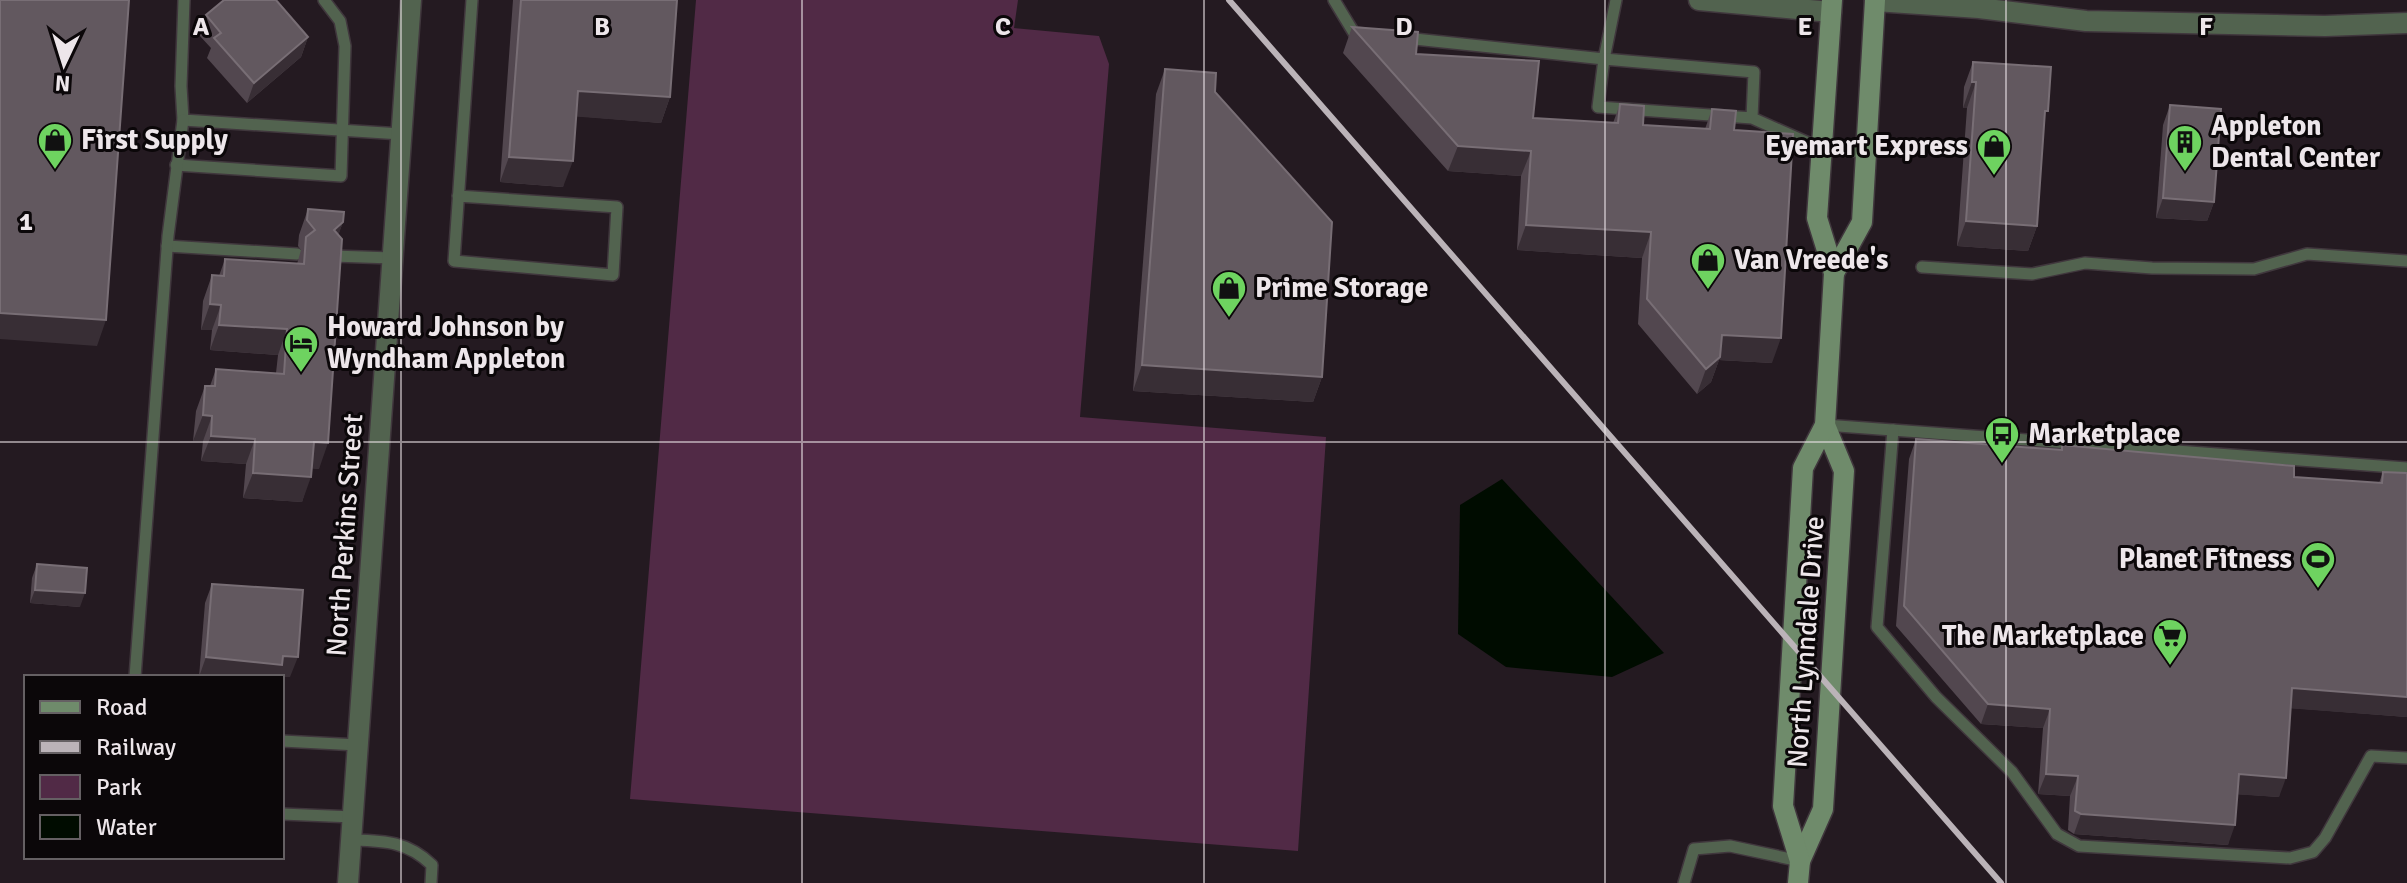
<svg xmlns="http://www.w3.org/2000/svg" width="2407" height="883" viewBox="0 0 2407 883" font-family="Signika,sans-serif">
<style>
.green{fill:#512a46}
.water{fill:#000c00}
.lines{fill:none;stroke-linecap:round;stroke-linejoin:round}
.service-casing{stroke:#40373d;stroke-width:14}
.tertiary-casing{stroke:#40373d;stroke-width:23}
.secondary-casing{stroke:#40373d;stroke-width:23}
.service{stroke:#52634f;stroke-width:11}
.tertiary{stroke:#52634f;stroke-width:20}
.secondary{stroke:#6f8b6b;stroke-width:20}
.rail{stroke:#bbb3b8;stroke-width:6}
.wall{fill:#52474f}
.shaded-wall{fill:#382e35}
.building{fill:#62585f;stroke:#786e75;stroke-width:2}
.grid{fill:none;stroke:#ede6ea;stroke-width:2;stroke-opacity:0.55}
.labels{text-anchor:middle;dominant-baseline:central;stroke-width:6;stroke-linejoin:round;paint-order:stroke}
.poi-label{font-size:28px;font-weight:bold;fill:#ede6ea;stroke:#0b0709;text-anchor:start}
.street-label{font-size:28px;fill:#ede6ea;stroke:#0b0709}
.grid-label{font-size:26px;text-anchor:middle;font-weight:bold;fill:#ede6ea;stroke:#0b0709;stroke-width:6;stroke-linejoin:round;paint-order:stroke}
</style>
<rect width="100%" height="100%" fill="#241a21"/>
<polygon class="green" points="696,0 1018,0 1014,28 1099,36 1109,64 1080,417 1326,437 1298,851 630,799"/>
<polygon class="water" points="1502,479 1664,653 1612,677 1506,667 1458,634 1460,505"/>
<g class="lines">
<g class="service-casing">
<g id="service">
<polyline points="184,0 181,86 183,120 401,134"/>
<polyline points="1334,0 1354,33 1364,34"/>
<polyline points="1405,38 1604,59 1616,0"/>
<polyline points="1752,118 1754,72 1604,59 1598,107 1752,118 1822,149 1867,152"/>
<polyline points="176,165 341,176 345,46 340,21 324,0"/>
<polyline points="458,196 617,207 613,275 454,261 472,0"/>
<polyline points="167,246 297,254"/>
<polyline points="333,256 392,258"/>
<polyline points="1922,267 2032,274 2085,263 2152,268 2254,269 2307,254 2407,261"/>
<polyline points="1825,425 2407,468"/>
<polyline points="1893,430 1877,627 1936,697 2012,772 2057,834 2079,846 2290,858 2313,852 2325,838 2371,756 2407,758"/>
<polyline points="135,677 168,236 183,120"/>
<polyline points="282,741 358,745"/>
<polyline points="282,814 353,817"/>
<path d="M351 840C385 841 407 841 432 865L431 883"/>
<polyline points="1684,883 1694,849 1730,846 1800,861"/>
</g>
</g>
<g class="tertiary-casing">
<g id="tertiary">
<polyline points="1699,0 1831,12"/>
<polyline points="1875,1 1979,8 2086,21 2325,26 2407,23"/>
<polyline points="348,883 411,0"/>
</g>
</g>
<g class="secondary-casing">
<g id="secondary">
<polyline points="1834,273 1862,222 1875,0"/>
<polyline points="1800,861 1823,809 1844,471 1825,425"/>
<polyline points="1798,883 1800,861 1783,806 1803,468 1825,425 1834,273 1817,218 1832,0"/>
</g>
</g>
<use href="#service" class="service"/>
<use href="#tertiary" class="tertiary"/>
<use href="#secondary" class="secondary"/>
<polyline class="rail" points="1229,0 2001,883"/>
</g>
<g class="wall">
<polygon points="513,0 677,0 670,97 661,123 576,116 563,187 500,182"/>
<polygon points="206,15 308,37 301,57 247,103 207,58 211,48 199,35"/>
<polygon points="1352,27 1416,54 1533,118 1613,123 1620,104 1643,125 1705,129 1712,109 1734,130 1772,363 1719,360 1711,382 1697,394 1638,324 1642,258 1517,250 1521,176 1448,171 1343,53"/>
<polygon points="1973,62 2044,123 2037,226 2028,251 1957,246 1967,108 1963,108 1964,87"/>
<polygon points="1165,69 1215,92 1322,377 1313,402 1133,391 1156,94"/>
<polygon points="2170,105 2214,202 2207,221 2156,218 2163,125"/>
<polygon points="308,209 343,222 338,235 319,469 312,468 302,502 243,498 246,464 201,461 203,441 193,441 196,411 205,386 210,386 216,369 276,373 278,355 210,350 212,330 201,330 203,301 212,275 219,276 225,259 297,264 301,250 298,246 299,235"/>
<polygon points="1916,439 2060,450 2062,445 2294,477 2379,483 2383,472 2407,473 2407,717 2291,708 2279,797 2237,794 2228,845 2074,834 2068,830 2070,796 2038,794 2043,728 1981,724 1896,626 1909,459"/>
<polygon points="37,564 80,607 30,603 32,578"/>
<polygon points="212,584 290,677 199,677 205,603"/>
</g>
<g class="shaded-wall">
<polygon points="308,37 301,57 247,103 254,83"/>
<polygon points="1972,82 1976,82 1967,108 1963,108"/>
<polygon points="578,91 670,97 661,123 569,116"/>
<polygon points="1458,146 1531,151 1521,176 1448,171"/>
<polygon points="509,157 573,161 563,187 500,182"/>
<polygon points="2163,198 2214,202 2207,221 2156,218"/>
<polygon points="1966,221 2037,226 2028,251 1957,246"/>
<polygon points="343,222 334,248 334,230"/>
<polygon points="1526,225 1651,232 1642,258 1517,250"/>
<polygon points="210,304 221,305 212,330 201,330"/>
<polygon points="0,313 106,320 97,346 0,339"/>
<polygon points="219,325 287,329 278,355 210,350"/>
<polygon points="1722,335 1781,338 1772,363 1719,360 1711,382 1697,394 1706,369"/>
<polygon points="1142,365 1322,377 1313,402 1133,391"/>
<polygon points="203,415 212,416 203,441 193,441"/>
<polygon points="211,436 255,439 246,464 201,461"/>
<polygon points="314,442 328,443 319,469 304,468"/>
<polygon points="253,473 311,477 302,502 243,498"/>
<polygon points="35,590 85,593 80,607 30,603"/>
<polygon points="283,656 298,657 290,677 199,677 206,657"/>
<polygon points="2292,688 2407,697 2407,717 2285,708"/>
<polygon points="1988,704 2050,709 2043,728 1981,724"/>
<polygon points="2046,774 2078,776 2070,796 2038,794"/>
<polygon points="2239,774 2286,778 2279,797 2231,794"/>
<polygon points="2081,814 2235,825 2228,845 2074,834"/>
</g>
<g class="building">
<polygon points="0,0 129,0 106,320 0,313"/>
<polygon points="224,0 276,0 308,37 254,83 214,38 221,33 206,15"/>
<polygon points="521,0 677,0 670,97 578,91 573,161 509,157"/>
<polygon points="1352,27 1418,32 1416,54 1539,61 1533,118 1618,123 1620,104 1644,106 1643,125 1710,129 1712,109 1736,111 1734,130 1793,134 1781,338 1722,335 1720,357 1706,369 1647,299 1651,232 1526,225 1531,151 1458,146"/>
<polygon points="1973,62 2051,67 2048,111 2045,111 2037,226 1966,221 1976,82 1972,82"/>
<polygon points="1165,69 1216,73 1215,92 1332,222 1322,377 1142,365"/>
<polygon points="2170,105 2221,109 2214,202 2163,198"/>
<polygon points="308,209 344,212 343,222 334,230 342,239 328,443 314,442 311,477 253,473 255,439 211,436 212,416 203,415 205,386 215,386 216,369 284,374 287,329 219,325 221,305 210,304 212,275 224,276 225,259 304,264 306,237 315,230 307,220"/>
<polygon points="1916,439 2062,450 2062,445 2294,466 2294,477 2382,483 2383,472 2407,473 2407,697 2292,688 2286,778 2239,774 2235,825 2081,814 2075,811 2078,776 2046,774 2050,709 1988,704 1904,606"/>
<polygon points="37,564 87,568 85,593 35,590"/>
<polygon points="212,584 303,590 298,657 283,656 282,665 206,657"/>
</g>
<path class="grid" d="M401 0V883M802 0V883M1204 0V883M1605 0V883M2006 0V883M0 442H2407"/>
<defs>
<g id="shop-pin" transform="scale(1.8)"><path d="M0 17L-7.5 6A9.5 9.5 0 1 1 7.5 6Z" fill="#6ed360" stroke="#0b0709"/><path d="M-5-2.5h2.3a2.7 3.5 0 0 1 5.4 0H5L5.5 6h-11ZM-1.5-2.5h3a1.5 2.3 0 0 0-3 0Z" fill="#111"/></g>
<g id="building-pin" transform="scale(1.8)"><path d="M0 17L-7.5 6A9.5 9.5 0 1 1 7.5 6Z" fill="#6ed360" stroke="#0b0709"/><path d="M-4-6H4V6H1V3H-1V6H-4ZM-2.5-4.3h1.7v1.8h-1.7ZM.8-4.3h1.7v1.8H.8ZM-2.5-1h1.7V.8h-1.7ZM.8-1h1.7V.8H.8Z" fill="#111"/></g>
<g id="hotel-pin" transform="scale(1.8)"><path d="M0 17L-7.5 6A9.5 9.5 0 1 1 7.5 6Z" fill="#6ed360" stroke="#0b0709"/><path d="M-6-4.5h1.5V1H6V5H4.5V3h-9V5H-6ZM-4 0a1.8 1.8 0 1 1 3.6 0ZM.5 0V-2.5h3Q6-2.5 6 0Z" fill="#111"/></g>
<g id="bus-pin" transform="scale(1.8)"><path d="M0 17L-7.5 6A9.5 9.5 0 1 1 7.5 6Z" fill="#6ed360" stroke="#0b0709"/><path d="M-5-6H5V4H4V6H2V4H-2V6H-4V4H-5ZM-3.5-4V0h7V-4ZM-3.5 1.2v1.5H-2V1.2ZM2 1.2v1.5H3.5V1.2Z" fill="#111"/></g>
<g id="stadium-pin" transform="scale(1.8)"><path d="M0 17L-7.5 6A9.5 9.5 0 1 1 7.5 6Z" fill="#6ed360" stroke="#0b0709"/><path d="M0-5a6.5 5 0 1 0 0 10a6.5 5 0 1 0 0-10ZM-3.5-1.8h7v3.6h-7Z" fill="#111"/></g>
<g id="supermarket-pin" transform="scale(1.8)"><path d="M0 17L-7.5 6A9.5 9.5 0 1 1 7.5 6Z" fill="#6ed360" stroke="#0b0709"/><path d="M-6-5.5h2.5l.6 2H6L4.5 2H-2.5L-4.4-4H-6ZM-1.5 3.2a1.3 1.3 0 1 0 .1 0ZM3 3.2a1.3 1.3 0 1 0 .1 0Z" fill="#111"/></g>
</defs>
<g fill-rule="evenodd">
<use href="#shop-pin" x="55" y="140"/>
<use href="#building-pin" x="2185" y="142"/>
<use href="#shop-pin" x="1994" y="146"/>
<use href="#shop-pin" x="1708" y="260"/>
<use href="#shop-pin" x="1229" y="288"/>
<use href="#hotel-pin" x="301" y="343"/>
<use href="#bus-pin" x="2002" y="434"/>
<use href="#stadium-pin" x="2318" y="559"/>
<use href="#supermarket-pin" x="2170" y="636"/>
</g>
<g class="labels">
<g class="poi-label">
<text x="2211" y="126">Appleton<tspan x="2211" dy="32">Dental Center</tspan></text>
<text x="81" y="140">First Supply</text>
<text x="1968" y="146" text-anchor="end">Eyemart Express</text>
<text x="1734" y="260">Van Vreede's</text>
<text x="1255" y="288">Prime Storage</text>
<text x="327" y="327">Howard Johnson by<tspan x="327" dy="32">Wyndham Appleton</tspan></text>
<text x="2028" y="434">Marketplace</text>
<text x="2292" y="559" text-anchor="end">Planet Fitness</text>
<text x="2144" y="636" text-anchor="end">The Marketplace</text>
</g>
<g class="street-label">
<text transform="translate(345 535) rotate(-86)">North Perkins Street</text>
<text transform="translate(1806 642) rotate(-86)">North Lynndale Drive</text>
</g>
</g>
<g class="grid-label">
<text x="201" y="35">A</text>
<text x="602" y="35">B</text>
<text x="1003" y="35">C</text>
<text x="1404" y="35">D</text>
<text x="1805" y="35">E</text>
<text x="2206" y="35">F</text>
<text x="26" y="230">1</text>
</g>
<rect x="24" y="675" width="260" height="184" fill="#0b0709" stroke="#656063" stroke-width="2"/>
<rect x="40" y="701" width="40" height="12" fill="#6f8b6b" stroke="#656063" stroke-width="2"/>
<text x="96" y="715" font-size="24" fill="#ede6ea">Road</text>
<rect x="40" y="741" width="40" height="12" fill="#bbb3b8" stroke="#656063" stroke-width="2"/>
<text x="96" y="755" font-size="24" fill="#ede6ea">Railway</text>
<rect x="40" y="775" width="40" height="24" fill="#512a46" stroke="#656063" stroke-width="2"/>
<text x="96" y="795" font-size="24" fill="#ede6ea">Park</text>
<rect x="40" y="815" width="40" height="24" fill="#000c00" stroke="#656063" stroke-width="2"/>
<text x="96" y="835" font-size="24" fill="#ede6ea">Water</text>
<g transform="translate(64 64) rotate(184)" stroke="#0b0709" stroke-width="6" paint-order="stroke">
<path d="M0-6L14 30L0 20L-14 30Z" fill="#ede6ea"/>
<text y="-12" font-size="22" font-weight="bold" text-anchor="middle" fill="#ede6ea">N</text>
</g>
</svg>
